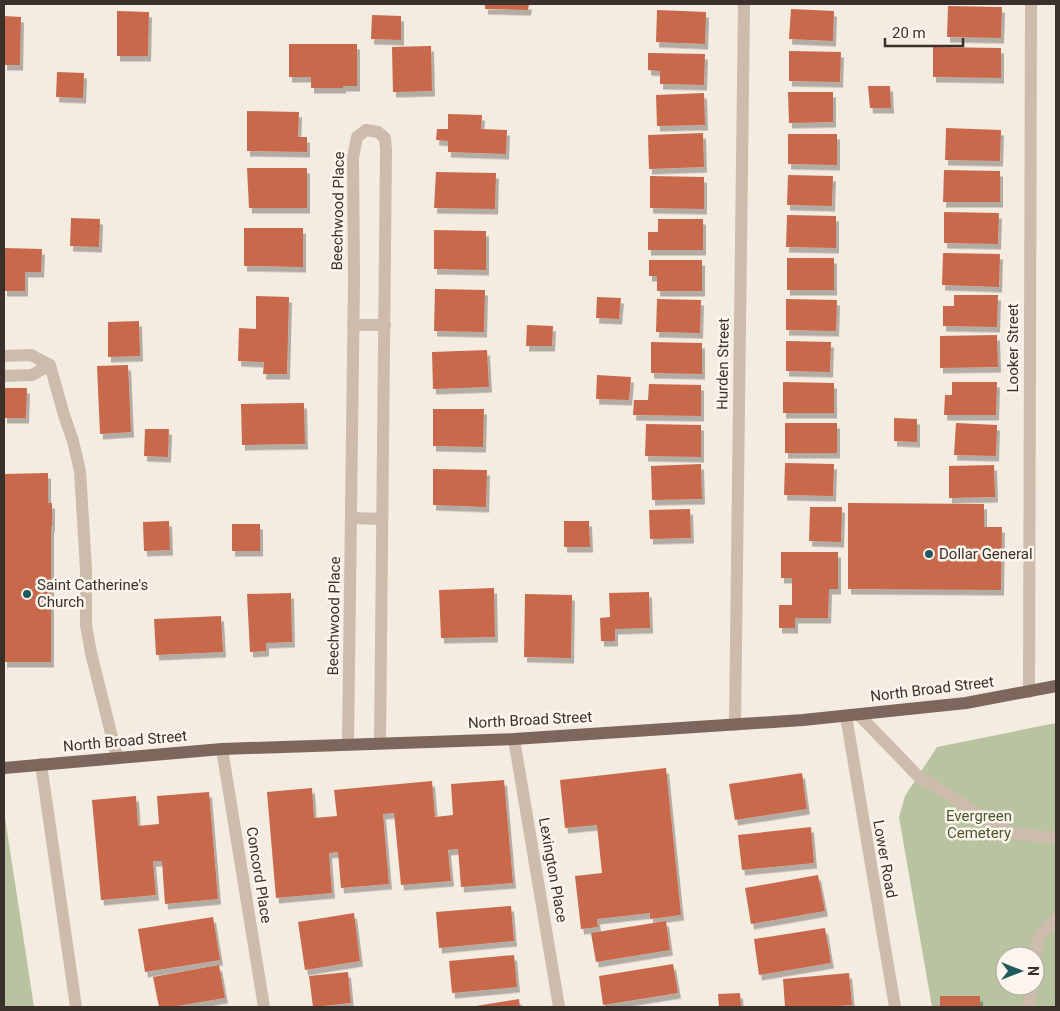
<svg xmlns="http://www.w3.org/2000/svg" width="1060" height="1011" viewBox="0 0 1060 1011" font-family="Roboto,sans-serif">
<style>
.green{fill:#b8c4a0;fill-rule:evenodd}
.building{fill:#c8694b;filter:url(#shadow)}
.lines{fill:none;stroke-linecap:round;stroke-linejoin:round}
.minor{stroke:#cdbbac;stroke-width:12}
.major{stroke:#7d675c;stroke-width:12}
.poi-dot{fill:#1f5a5e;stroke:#fbf5ee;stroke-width:2}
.labels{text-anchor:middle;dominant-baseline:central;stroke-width:5;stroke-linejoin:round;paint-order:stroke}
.street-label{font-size:15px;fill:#3b302b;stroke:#fbf5ee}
.poi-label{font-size:15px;fill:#3b302b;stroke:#fbf5ee;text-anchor:start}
.park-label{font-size:15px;fill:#4a5a2e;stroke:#fbf5ee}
</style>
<defs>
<filter id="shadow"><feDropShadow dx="3" dy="5.5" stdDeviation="0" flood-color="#0004"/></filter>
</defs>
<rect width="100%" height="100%" fill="#f4ebe1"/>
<g class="green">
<path d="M1056 723V1007H932L899 817 905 796 937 747ZM1005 956H1035V986H1005Z"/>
<polygon points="4,811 34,1007 4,1007"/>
</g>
<g class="building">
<polygon points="485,4 529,4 528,10 485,9"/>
<polygon points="948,6 1002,7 1001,38 947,37"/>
<polygon points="791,9 834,11 833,41 789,39"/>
<polygon points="657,10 706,12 705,44 656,42"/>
<polygon points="117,11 149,12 148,56 117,56"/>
<polygon points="372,15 401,16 401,40 371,39"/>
<polygon points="4,16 21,17 20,65 4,65"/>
<polygon points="289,44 357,44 357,86 343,86 343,88 311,88 311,77 289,77"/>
<polygon points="431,46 432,91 393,92 392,47"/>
<polygon points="933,47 1001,48 1001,78 933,77"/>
<polygon points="789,51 841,52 840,82 789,81"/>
<polygon points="648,53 705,54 704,85 660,84 660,71 648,70"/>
<polygon points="57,72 84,73 83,98 56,97"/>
<polygon points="868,86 890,86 891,108 870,108"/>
<polygon points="788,92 833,92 833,122 789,123"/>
<polygon points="704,93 705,125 657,126 656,95"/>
<polygon points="247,111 299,112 298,137 307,137 307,152 247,151"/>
<polygon points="448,114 482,115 481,129 507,130 506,154 448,152 448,141 436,140 437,129 448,129"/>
<polygon points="946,128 1001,130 1000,161 945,160"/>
<polygon points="703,133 704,167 649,169 648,135"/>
<polygon points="788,134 837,134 837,165 788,164"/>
<polygon points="247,168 307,168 307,208 249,208"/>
<polygon points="944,170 1000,171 1000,202 943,202"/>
<polygon points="436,172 496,173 495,209 434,208"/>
<polygon points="788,175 833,176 832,206 787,205"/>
<polygon points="650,176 704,177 704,209 650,208"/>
<polygon points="944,212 999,213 998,244 944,243"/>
<polygon points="787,215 836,216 836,248 786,247"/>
<polygon points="71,218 100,219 99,247 70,246"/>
<polygon points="658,219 703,219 703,250 648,250 648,232 658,232"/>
<polygon points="244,228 303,228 303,267 244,266"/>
<polygon points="434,230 486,231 486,270 434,269"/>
<polygon points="4,248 42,249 41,272 25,272 25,291 4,291"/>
<polygon points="943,253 1000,254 999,287 942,285"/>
<rect x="787" y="258" width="47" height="32"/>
<polygon points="649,260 702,260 702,291 657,291 657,276 649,276"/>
<polygon points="435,289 485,290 484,332 434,331"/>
<polygon points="954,295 998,295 997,327 943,326 943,306 954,306"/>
<polygon points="256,296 289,297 287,374 263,374 264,362 238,361 239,328 256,329"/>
<polygon points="597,297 621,298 619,319 596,318"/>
<polygon points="657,299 701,300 700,333 656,332"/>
<polygon points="786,299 837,300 836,331 786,330"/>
<polygon points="139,321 140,356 108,357 108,322"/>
<polygon points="527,325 553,326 552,346 526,346"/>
<polygon points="997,335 998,367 940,368 940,336"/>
<polygon points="786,341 831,342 830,372 786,371"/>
<polygon points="651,342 702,343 702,374 651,373"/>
<polygon points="487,350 489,387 433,389 432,352"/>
<polygon points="128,365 131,432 100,434 97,366"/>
<polygon points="597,375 631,377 629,400 596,399"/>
<polygon points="783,382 834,383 834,413 783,413"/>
<polygon points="952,382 997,382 996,415 944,415 945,395 952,395"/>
<polygon points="649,384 701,385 701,416 633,415 634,400 648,400"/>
<polygon points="4,388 27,388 26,418 4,418"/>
<polygon points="304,403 305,444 242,445 241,404"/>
<polygon points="433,409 484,409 483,447 433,446"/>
<polygon points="894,418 917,419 917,442 894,441"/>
<rect x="785" y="423" width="52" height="30"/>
<polygon points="956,423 997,425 996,456 954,455"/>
<polygon points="646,424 701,425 701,457 645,456"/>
<polygon points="145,429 169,429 168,457 144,456"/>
<polygon points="785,463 834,464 833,496 784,495"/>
<polygon points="701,464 702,499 652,500 651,466"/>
<polygon points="994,465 995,497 949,498 949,466"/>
<polygon points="433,469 487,470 486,507 433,505"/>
<polygon points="48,473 48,503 52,503 52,526 51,526 51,662 4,662 4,474"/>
<polygon points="848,503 984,504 984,527 1002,527 1001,590 848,589"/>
<polygon points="810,507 842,507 841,542 809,541"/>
<polygon points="690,509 691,538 650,539 649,510"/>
<polygon points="169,521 170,550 144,551 143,522"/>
<polygon points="564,521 589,521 590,547 564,547"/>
<rect x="232" y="524" width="28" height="27"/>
<polygon points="781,552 838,552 838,589 829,589 828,618 795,618 795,628 779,628 779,605 792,605 792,578 781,578"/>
<polygon points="494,588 495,637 441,638 439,590"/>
<polygon points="649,592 650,628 615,629 615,641 601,641 600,618 610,617 609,593"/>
<polygon points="291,593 292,642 266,643 266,651 250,652 247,594"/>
<polygon points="525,594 572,595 571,658 524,657"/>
<polygon points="221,616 223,652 156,655 154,619"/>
<polygon points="666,768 681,915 650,919 650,913 597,919 598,927 581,929 575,876 602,873 597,825 565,828 560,780"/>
<polygon points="802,773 807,809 735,820 729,784"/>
<polygon points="504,780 513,883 461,887 458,849 448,850 451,881 401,885 394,813 383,814 389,884 341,888 338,852 329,853 332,893 276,898 267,792 312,788 314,818 337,816 334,790 432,781 435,817 453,815 451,784"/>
<polygon points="209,792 218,899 165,904 162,861 153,861 156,895 101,900 92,800 136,796 138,826 159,824 157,796"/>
<polygon points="811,827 814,863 742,870 738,835"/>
<polygon points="818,875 825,911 751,924 745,888"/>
<polygon points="511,906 514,941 439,948 436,912"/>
<polygon points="354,913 360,961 305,970 298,922"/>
<polygon points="213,917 220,960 145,972 138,929"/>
<polygon points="666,921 670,950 596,962 591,933"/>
<polygon points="825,928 831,963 759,975 754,939"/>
<polygon points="514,955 517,987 452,993 449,961"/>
<polygon points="673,964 678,993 603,1005 599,976"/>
<polygon points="219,965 225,998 171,1007 159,1007 153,977"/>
<polygon points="348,972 351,1003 313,1007 309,976"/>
<polygon points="849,973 852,1005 824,1007 785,1007 783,979"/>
<polygon points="740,993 741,1007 719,1007 718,994"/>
<rect x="940" y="996" width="40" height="11"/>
<polygon points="519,999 520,1007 476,1007 476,1006"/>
</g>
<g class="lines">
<g class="minor">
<polyline points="353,325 385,325"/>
<polyline points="4,356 31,355 50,365 64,415 73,441 80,471 86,569 86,625 91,653 117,757"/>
<polyline points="4,376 32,375 50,365"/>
<polyline points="351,518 382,519"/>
<polyline points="1029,692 1031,4"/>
<polyline points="859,715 918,776 1010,833 1056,838"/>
<polyline points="846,716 895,1007"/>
<polyline points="735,725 744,4"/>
<polyline points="514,739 559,1007"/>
<polyline points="348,744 354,280 353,158 357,137 366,130 378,132 385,138 386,150 380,743"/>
<polyline points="222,749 264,1007"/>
<polyline points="41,764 76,1007"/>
<polyline points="1035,962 1038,937 1056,919"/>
<polyline points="1029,1007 1032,986"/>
</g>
<polyline class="major" points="4,768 222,749 514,739 803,720 966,703 1056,686"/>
</g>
<g class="poi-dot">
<circle cx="929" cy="554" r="5"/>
<circle cx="27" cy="594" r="5"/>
</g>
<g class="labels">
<g class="street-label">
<text transform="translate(338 211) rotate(-89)">Beechwood Place</text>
<text transform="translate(1013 348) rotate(-90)">Looker Street</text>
<text transform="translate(723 364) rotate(-89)">Hurden Street</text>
<text transform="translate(334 616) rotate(-89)">Beechwood Place</text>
<text transform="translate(932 689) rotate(-7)">North Broad Street</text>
<text transform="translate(530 720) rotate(-3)">North Broad Street</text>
<text transform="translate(125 741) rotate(-5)">North Broad Street</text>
<text transform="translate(885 859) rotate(80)">Lower Road</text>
<text transform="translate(553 870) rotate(80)">Lexington Place</text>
<text transform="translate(259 875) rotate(81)">Concord Place</text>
</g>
<g class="poi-label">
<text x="939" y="554">Dollar General</text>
<text x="37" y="585">Saint Catherine's<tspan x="37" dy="17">Church</tspan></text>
</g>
<g class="park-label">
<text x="979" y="816">Evergreen<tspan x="979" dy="17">Cemetery</tspan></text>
</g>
</g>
<rect width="1060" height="1011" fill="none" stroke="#3b302b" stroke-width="10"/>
<g transform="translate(1020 971) rotate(90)"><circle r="24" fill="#fbf5ee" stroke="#aea6a0"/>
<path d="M0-4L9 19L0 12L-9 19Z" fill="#1f5a5e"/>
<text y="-8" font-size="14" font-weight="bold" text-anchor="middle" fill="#3b302b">N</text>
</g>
<path d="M885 38v8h78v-8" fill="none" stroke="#3b302b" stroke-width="2.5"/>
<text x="892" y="38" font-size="15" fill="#3b302b" stroke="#fbf5ee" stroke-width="4" paint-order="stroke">20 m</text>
</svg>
